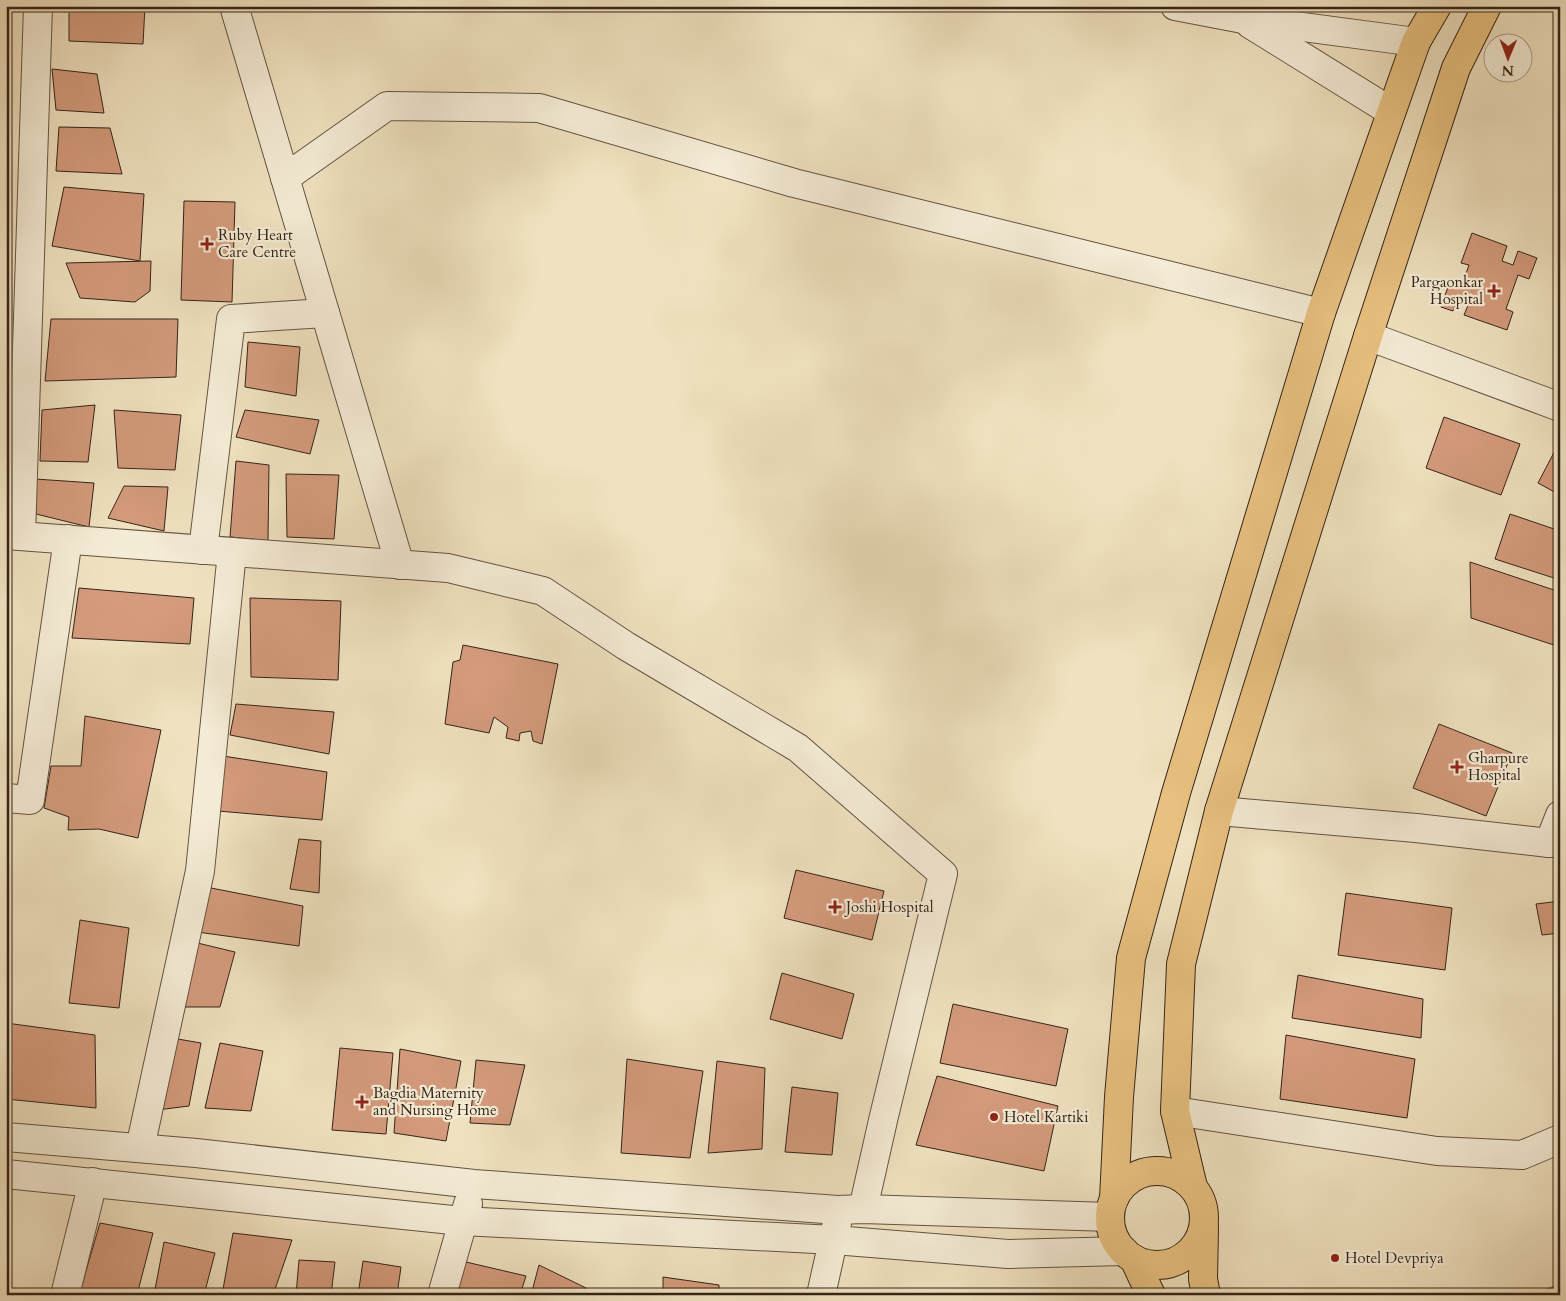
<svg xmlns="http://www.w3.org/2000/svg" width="1566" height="1301" viewBox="0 0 1566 1301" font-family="Cardo,serif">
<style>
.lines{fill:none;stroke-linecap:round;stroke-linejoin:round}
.stream{stroke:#737f79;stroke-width:9}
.building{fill:#d49b7c;stroke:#342418}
.minor-casing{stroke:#635442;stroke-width:30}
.major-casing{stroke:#342418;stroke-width:30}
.minor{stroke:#f5ecd6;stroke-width:28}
.major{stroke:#e8c180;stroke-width:28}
.poi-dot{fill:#8f2418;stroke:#f5ecd6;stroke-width:2}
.labels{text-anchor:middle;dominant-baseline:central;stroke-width:4.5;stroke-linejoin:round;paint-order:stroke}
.poi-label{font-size:15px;fill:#342418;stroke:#f5ecd6;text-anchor:start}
</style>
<rect width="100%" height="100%" fill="#f0e2c0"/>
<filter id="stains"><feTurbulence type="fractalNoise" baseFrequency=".004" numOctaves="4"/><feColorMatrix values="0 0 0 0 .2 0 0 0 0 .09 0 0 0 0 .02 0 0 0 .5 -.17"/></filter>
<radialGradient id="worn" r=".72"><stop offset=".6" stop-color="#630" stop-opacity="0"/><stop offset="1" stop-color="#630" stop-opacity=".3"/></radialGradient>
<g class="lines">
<polyline class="stream" points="1542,1295 1560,1288"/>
</g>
<g class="building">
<polygon points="69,6 145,6 143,44 69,41"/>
<polygon points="52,69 97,74 104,113 56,110"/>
<polygon points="59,127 110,128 122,174 56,171"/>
<polygon points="64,187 144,194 140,261 52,246"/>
<polygon points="184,201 235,202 232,302 181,300"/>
<polygon points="1472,233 1507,246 1502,261 1513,265 1518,251 1537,258 1529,279 1518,275 1506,309 1513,312 1507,330 1464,315 1469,303 1458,298 1453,311 1441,307 1449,284 1461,288 1469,265 1461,263"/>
<polygon points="151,261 150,291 135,302 80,298 66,263"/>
<polygon points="51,319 178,319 176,377 45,381"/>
<polygon points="248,342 300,347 296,396 245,387"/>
<polygon points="95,405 88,462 40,461 42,410"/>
<polygon points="114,410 181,415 175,470 118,468"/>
<polygon points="245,410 319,420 310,454 236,437"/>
<polygon points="1444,417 1520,444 1501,495 1426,468"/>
<polygon points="1560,441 1560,495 1538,483"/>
<polygon points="236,461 269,465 268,541 230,537"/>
<polygon points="286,474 339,475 334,539 287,537"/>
<polygon points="35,479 94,483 89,527 36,514"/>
<polygon points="124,486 168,487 164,531 108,518"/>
<polygon points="1510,514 1560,531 1560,580 1495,559"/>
<polygon points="1470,562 1560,592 1560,647 1471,618"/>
<polygon points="79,588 194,598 190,644 72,638"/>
<polygon points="250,598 341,601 338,680 251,677"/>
<polygon points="463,645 558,664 542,744 533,741 531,731 520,733 519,741 506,738 508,727 494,717 489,733 445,724 453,662 460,660"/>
<polygon points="236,704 334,712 329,754 230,735"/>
<polygon points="85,716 161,730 138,838 99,829 68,830 69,817 44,808 51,766 81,766"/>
<polygon points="1439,724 1512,753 1486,816 1413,788"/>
<polygon points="223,756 327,772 322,820 218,811"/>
<polygon points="299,839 321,841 319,893 290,889"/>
<polygon points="796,870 884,891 872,940 784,918"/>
<polygon points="206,887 303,906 299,946 197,932"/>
<polygon points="1346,893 1452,908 1445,970 1338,955"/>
<polygon points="1560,901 1560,933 1542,935 1536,904"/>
<polygon points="80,920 129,928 119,1008 69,1003"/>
<polygon points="185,940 235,952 220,1007 171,1007"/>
<polygon points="782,973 854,994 842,1039 770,1019"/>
<polygon points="1298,975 1423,999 1421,1038 1292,1018"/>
<polygon points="953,1004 1068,1029 1056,1086 940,1063"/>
<polygon points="6,1023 95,1035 96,1108 6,1099"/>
<polygon points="1286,1035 1415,1059 1407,1118 1280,1099"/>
<polygon points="172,1038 201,1043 189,1106 157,1110"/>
<polygon points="220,1043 263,1051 251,1111 205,1108"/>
<polygon points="1560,1047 1560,1061 1555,1048"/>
<polygon points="340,1048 393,1053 386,1134 332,1130"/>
<polygon points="400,1049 461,1061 446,1141 394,1133"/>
<polygon points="627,1059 703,1071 690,1158 621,1153"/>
<polygon points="476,1060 525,1065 510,1125 470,1123"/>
<polygon points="717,1061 765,1068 762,1149 708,1153"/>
<polygon points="937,1076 1058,1106 1044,1171 916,1145"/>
<polygon points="792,1087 838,1093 832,1155 785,1152"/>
<polygon points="100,1223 153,1233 137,1295 79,1295"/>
<polygon points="233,1233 292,1240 273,1295 222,1295"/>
<polygon points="164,1242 215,1253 204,1295 154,1295"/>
<polygon points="299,1260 335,1262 331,1295 296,1295"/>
<polygon points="363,1261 401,1267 397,1295 358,1295"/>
<polygon points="466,1262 526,1276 520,1295 456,1295"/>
<polygon points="539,1265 586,1288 584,1295 531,1295"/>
<polygon points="663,1277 719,1285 719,1295 663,1295"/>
</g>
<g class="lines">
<g class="minor-casing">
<g id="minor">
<polyline points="234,6 400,565"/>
<polyline points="1175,6 1243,19 1416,42"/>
<polyline points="1250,24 1390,111"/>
<polyline points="285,178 387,106 539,108 794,183 1321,313"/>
<polyline points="1368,336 1560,407"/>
<polyline points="6,535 448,568 543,591 626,646 798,748 943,874 884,1116 863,1209"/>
<polyline points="21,536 38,6"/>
<polyline points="203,550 231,319 325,313"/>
<polyline points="6,798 30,800 68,539"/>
<polyline points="1219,811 1416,828 1549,843 1560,842"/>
<polyline points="1549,843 1560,815"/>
<polyline points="1175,1111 1437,1151 1522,1155 1560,1139"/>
<polyline points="6,1137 196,1153 474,1184 838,1210 863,1209 1110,1217"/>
<polyline points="140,1148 200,871 232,552"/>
<polyline points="6,1174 462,1221 834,1240 1008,1254 1124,1251"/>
<polyline points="65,1295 93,1182"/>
<polyline points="442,1295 468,1204"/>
<polyline points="821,1295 837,1223"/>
</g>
</g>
<g class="major-casing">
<g id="major">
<circle cx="1157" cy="1218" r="47"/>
<polyline points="1193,1187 1175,1111 1181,964 1219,811 1368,336 1456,68 1487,6"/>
<polyline points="1114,1199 1119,1097 1131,958 1176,793 1321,313 1416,42 1437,6"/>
<polyline points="1204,1228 1203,1279 1206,1295"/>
<polyline points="1134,1259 1151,1295"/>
</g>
</g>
<use href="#minor" class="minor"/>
<use href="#major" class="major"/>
</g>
<g class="poi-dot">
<path d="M204.5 236.5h5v5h5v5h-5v5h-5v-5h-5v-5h5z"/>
<path d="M1491.5 283.5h5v5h5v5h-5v5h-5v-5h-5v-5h5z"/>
<path d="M1454.5 759.5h5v5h5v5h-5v5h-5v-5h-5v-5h5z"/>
<path d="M832.5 899.5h5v5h5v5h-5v5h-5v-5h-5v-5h5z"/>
<path d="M359.5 1094.5h5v5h5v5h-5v5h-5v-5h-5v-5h5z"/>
<circle cx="994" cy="1117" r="5"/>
<circle cx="1335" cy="1258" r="5"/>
</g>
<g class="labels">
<g class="poi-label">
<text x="218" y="235">Ruby Heart<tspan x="218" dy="17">Care Centre</tspan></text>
<text x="1483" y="282" text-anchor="end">Pargaonkar<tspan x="1483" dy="17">Hospital</tspan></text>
<text x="1468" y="758">Gharpure<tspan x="1468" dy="17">Hospital</tspan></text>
<text x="846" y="907">Joshi Hospital</text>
<text x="373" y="1093">Bagdia Maternity<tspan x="373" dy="17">and Nursing Home</tspan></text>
<text x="1004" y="1117">Hotel Kartiki</text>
<text x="1345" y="1258">Hotel Devpriya</text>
</g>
</g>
<rect width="1566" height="1301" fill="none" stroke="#f0e2c0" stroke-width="25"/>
<rect x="8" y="8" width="1551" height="1286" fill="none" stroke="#342418" stroke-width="2.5"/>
<rect x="12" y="12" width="1541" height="1276" fill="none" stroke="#342418"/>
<g transform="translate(1508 58) rotate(181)"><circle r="24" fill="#f5ecd6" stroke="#a89c8a"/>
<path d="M0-4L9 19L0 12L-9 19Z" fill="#8f2418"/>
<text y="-8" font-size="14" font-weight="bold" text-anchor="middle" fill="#342418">N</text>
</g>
<rect width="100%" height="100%" filter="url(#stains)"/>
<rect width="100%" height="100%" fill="url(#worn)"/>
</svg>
